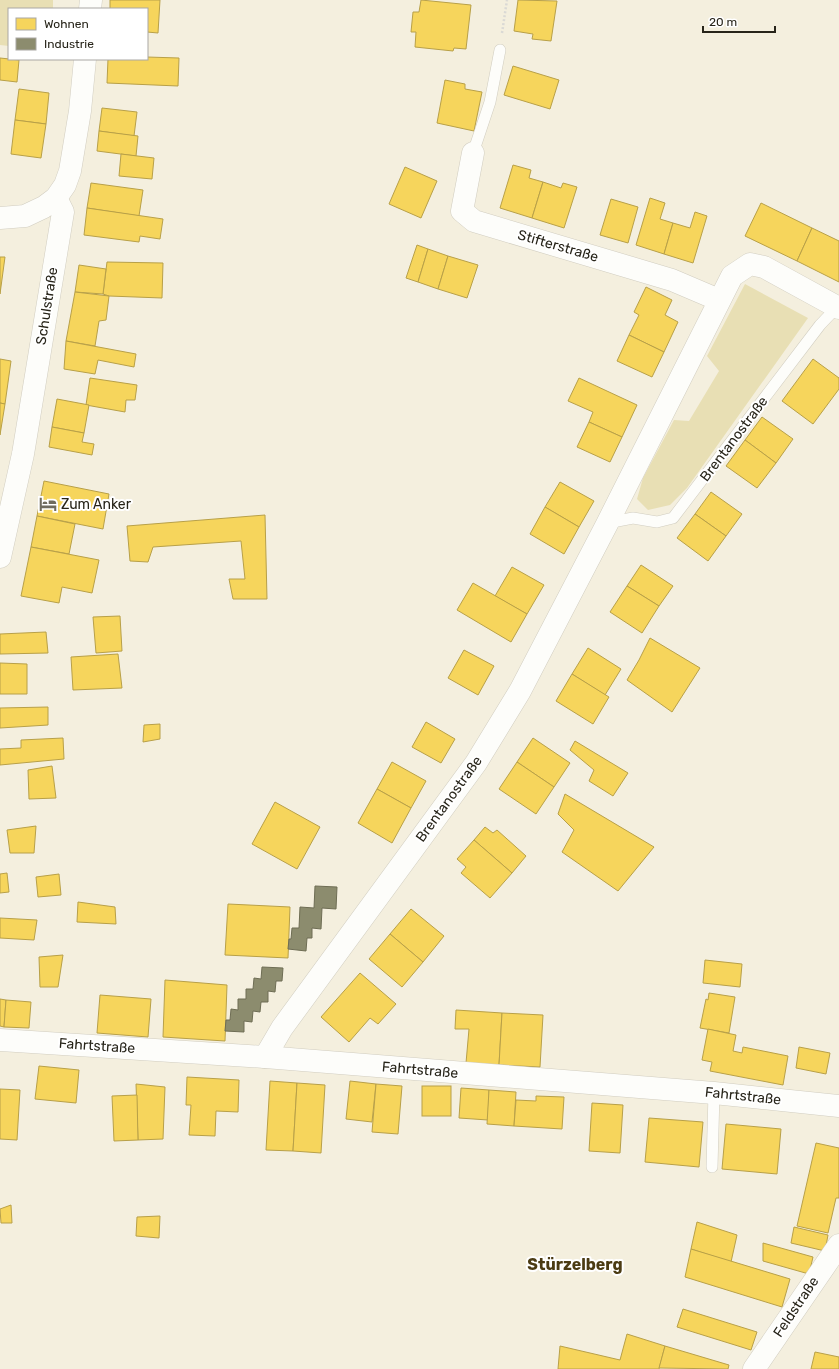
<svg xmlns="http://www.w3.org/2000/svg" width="839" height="1369" viewBox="0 0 839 1369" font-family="Rubik,sans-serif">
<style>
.green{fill:#e8dfb4}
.homes{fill:#f6d55c;stroke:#b8a048}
.industry{fill:#8c8c6e;stroke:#6e6d54}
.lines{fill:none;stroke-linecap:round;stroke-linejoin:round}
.service-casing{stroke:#d1cdc0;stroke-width:12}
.minor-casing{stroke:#d1cdc0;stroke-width:23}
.path{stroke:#dad9d5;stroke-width:2.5;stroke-dasharray:2 2;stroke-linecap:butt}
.service{stroke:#fdfdfa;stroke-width:11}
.minor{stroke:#fdfdfa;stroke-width:22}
.labels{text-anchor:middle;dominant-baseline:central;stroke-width:4;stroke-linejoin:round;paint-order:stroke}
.street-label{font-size:14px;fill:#272419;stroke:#fff}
.poi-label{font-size:14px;fill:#272419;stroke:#fff;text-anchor:start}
.quarter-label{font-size:16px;font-weight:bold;fill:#4b3b13;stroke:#fff}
</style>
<rect width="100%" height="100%" fill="#f4efde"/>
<g class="green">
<polygon points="0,0 53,0 53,9 9,9 9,46 0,45"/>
<polygon points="745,284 808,318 687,488 670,505 648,510 637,499 643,478 674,420 689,421 719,371 707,356"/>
</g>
<g class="homes">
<polygon points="110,0 160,0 158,33 147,32 147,9 110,9"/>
<polygon points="421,0 471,5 466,49 454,48 453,51 415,47 416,32 411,32 413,12 419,12"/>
<polygon points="518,0 557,1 551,41 532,39 533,34 514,31"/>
<polygon points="147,57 179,58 178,86 107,83 108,59 147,59"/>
<polygon points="0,58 19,60 17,82 0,80"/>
<polygon points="513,66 559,80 550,109 504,95"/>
<polygon points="445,80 465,84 465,89 482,92 474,131 437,123"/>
<polygon points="19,89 49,93 46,124 15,120"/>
<polygon points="102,108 137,112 134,136 99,131"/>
<polygon points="15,120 46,124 41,158 11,154"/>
<polygon points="99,131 138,136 136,156 97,151"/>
<polygon points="121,154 154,158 152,179 119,176"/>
<polygon points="513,165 531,170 529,178 543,182 532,218 500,208"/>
<polygon points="405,167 437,181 421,218 389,204"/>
<polygon points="543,182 561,188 563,183 577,187 564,228 532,218"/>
<polygon points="91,183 143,190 139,216 87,208"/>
<polygon points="650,198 665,203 660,219 673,223 664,254 636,245"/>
<polygon points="611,199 638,207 628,243 600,235"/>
<polygon points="761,203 812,228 797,261 745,236"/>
<polygon points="87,208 163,219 160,239 140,236 139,242 84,235"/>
<polygon points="695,212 707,216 693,263 664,254 673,223 690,228"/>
<polygon points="812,228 839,241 839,282 797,261"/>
<polygon points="417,245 428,249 418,282 406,278"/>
<polygon points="428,249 448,256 438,289 418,282"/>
<polygon points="448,256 478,265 467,298 438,289"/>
<polygon points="0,257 5,257 0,294"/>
<polygon points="107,262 163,263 162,298 109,296 103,294"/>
<polygon points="79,265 106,269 103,294 75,292"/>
<polygon points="646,287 672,300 665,315 678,322 664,352 629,335 639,315 634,312"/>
<polygon points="75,292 109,296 106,320 99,321 95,346 66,341"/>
<polygon points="629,335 664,352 652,377 617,361"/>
<polygon points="66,341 136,354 134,367 98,360 95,374 64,369"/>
<polygon points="0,359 11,361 5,404 0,403"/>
<polygon points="813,359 839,378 839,389 813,424 782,401"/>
<polygon points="90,378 137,385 135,400 126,400 125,412 86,405"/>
<polygon points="579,378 637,405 622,437 589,422 593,412 568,401"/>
<polygon points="57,399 89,405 84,433 52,427"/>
<polygon points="0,403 5,404 0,435"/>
<polygon points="762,417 793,439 776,463 745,440"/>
<polygon points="589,422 622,437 610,462 577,447"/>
<polygon points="52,427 84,433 82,442 94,444 92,455 49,447"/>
<polygon points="745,440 776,463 757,488 726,466"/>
<polygon points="44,481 109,494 103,529 37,516"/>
<polygon points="560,482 594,501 579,527 545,507"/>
<polygon points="711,492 742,514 726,536 695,514"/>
<polygon points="545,507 579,527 564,554 530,534"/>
<polygon points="695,514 726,536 708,561 677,538"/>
<polygon points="265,515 267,599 233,599 229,579 245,579 241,541 153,547 148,562 130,561 127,526"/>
<polygon points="37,516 75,524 69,554 31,547"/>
<polygon points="31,547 99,560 92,593 62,587 59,603 21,596"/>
<polygon points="641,565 673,586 659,606 627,586"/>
<polygon points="512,567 544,585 527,614 495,596"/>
<polygon points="473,583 527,614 511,642 457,610"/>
<polygon points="627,586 659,606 642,633 610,612"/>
<polygon points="120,616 122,651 96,653 93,617"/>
<polygon points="46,632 48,653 0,654 0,634"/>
<polygon points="650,638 700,668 672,712 627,680 639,660"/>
<polygon points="588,648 621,669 605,695 572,674"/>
<polygon points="464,650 494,666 478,695 448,678"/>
<polygon points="118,654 122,688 73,690 71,657"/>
<polygon points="0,663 27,664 27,694 0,694"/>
<polygon points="572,674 609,697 593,724 556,701"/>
<polygon points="48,707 48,725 0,728 0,708"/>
<polygon points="426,722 455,739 441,763 412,747"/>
<polygon points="160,724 160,739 143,742 144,725"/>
<polygon points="63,738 64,759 0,765 0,749 21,748 21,740"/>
<polygon points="533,738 570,763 554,787 517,762"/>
<polygon points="575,741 628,773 613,796 589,781 594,770 570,750"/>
<polygon points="392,762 426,781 411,808 377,789"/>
<polygon points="517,762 554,787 536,814 499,789"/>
<polygon points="52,766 56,798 29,799 28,770"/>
<polygon points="377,789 411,808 392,843 358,823"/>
<polygon points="565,794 654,847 618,891 562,852 574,830 558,814"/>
<polygon points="275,802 320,827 297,869 252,844"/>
<polygon points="36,826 34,853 10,853 7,830"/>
<polygon points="485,827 493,833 497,830 526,856 512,873 474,840"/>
<polygon points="474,840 512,873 490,898 461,873 466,867 457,859"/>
<polygon points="7,873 9,892 0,893 0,874"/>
<polygon points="59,874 61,895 38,897 36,877"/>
<polygon points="78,902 115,907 116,924 77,922"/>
<polygon points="228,904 290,907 288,958 225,955"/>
<polygon points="411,909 444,936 423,962 390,934"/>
<polygon points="0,918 37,920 34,940 0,938"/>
<polygon points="390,934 423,962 402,987 369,959"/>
<polygon points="63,955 58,987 40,987 39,957"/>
<polygon points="705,960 742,964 740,987 703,983"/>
<polygon points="360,973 396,1004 378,1024 370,1018 349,1042 321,1017"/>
<polygon points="165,980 227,985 225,1041 163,1037"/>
<polygon points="709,993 735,997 729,1033 700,1028 706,999 708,1000"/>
<polygon points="100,995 151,999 148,1037 97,1033"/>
<polygon points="0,999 6,1000 4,1027 0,1026"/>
<polygon points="6,1000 31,1002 29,1028 4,1027"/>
<polygon points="456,1010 502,1013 499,1065 466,1063 469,1029 455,1029"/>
<polygon points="502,1013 543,1015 540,1067 499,1065"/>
<polygon points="708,1029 736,1035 733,1051 742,1053 743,1047 788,1056 783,1085 710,1071 712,1062 702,1060"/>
<polygon points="799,1047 830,1053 826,1074 796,1068"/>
<polygon points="39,1066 79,1070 76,1103 35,1099"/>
<polygon points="187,1077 239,1080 238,1112 216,1111 215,1136 189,1135 191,1105 186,1105"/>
<polygon points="270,1081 297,1083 293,1151 266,1150"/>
<polygon points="350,1081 376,1084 372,1122 346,1119"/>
<polygon points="297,1083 325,1085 321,1153 293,1151"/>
<polygon points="136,1084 165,1087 163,1139 138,1140"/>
<polygon points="376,1084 402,1086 398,1134 372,1132"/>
<rect x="422" y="1086" width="29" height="30"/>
<polygon points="461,1088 489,1090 488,1120 459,1118"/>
<polygon points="0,1089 20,1090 17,1140 0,1139"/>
<polygon points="489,1090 516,1092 514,1126 487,1124"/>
<polygon points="137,1095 138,1140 114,1141 112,1096"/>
<polygon points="536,1096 564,1097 562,1129 514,1126 516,1100 536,1101"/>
<polygon points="592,1103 623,1105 620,1153 589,1151"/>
<polygon points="649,1118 703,1122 699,1167 645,1162"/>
<polygon points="726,1124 781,1129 777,1174 722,1169"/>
<polygon points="816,1143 839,1148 839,1198 836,1198 828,1233 797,1226"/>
<polygon points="11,1205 12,1223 1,1223 0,1209"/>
<polygon points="160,1216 159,1238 136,1236 137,1217"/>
<polygon points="697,1222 737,1235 731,1262 691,1249"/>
<polygon points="794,1227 828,1235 825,1251 791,1243"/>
<polygon points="763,1243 813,1257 809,1274 763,1261"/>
<polygon points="691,1249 790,1279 782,1307 685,1277"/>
<polygon points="683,1309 757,1332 751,1350 677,1327"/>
<polygon points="627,1334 665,1346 659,1369 558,1369 560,1346 620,1360"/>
<polygon points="665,1346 729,1365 728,1369 659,1368"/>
<polygon points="815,1352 839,1357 839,1369 811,1369"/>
</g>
<g class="industry">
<polygon points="315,886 337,887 336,909 322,908 321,929 312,928 312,938 307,938 306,951 288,949 289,939 291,939 292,928 299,928 300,907 314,908"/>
<polygon points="262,967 283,968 282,981 276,981 275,992 268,991 268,1002 261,1002 260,1012 253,1011 252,1022 244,1021 244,1032 225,1031 226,1020 230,1020 231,1009 238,1010 238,999 246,999 246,989 253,989 254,978 261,979"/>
</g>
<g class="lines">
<g class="service-casing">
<g id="service">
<polyline points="473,153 490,102 500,50"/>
<polyline points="607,523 633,518 657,522 673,518 820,325 837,307"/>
<polyline points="712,1167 714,1093"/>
</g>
</g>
<g class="minor-casing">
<g id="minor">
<polyline points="90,9 91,0"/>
<polyline points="473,153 462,211 474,221 672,280 719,300"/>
<polyline points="0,218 25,216 44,207 56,198 65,185 70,171 80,111 85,59"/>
<polyline points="0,557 23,454 63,212 56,198"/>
<polyline points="0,1040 265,1057 714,1093 839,1106"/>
<polyline points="265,1057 282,1028 476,763 520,691 607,524 732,276 750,264 764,267 839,308"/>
<polyline points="754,1369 839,1245"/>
</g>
</g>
<polyline class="path" points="502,33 507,0"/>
<use href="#service" class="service"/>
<use href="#minor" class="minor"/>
</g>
<defs>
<g id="hotel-bare" transform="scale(1.38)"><path d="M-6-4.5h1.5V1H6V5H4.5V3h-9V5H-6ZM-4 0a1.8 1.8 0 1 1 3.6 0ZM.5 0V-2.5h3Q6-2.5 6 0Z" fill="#6f6b5e" stroke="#fff" stroke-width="2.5" paint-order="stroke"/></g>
</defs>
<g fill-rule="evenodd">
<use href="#hotel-bare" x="48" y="504"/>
</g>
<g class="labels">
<g class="street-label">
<text transform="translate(558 246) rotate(16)">Stifterstraße</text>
<text transform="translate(47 306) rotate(-81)">Schulstraße</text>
<text transform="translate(734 439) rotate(-53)">Brentanostraße</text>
<text transform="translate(449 799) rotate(-54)">Brentanostraße</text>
<text transform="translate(97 1046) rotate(4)">Fahrtstraße</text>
<text transform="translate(420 1070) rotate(5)">Fahrtstraße</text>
<text transform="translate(743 1096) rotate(6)">Fahrtstraße</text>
<text transform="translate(796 1307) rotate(-56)">Feldstraße</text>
</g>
<g class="poi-label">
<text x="61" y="504">Zum Anker</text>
</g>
<g class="quarter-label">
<text x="575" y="1264">Stürzelberg</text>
</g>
</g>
<rect x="8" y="8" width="140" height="52" fill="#ffffff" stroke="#a9a7a3"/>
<rect x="16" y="18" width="20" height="12" fill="#f6d55c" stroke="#a9a7a3"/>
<text x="44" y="28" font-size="12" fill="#272419">Wohnen</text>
<rect x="16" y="38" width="20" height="12" fill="#8c8c6e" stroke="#a9a7a3"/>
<text x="44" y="48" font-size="12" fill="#272419">Industrie</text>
<path d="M703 26v6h72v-6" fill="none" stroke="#272419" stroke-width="2"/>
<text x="709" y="26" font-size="12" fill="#272419" stroke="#ffffff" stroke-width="3" paint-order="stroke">20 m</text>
</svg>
